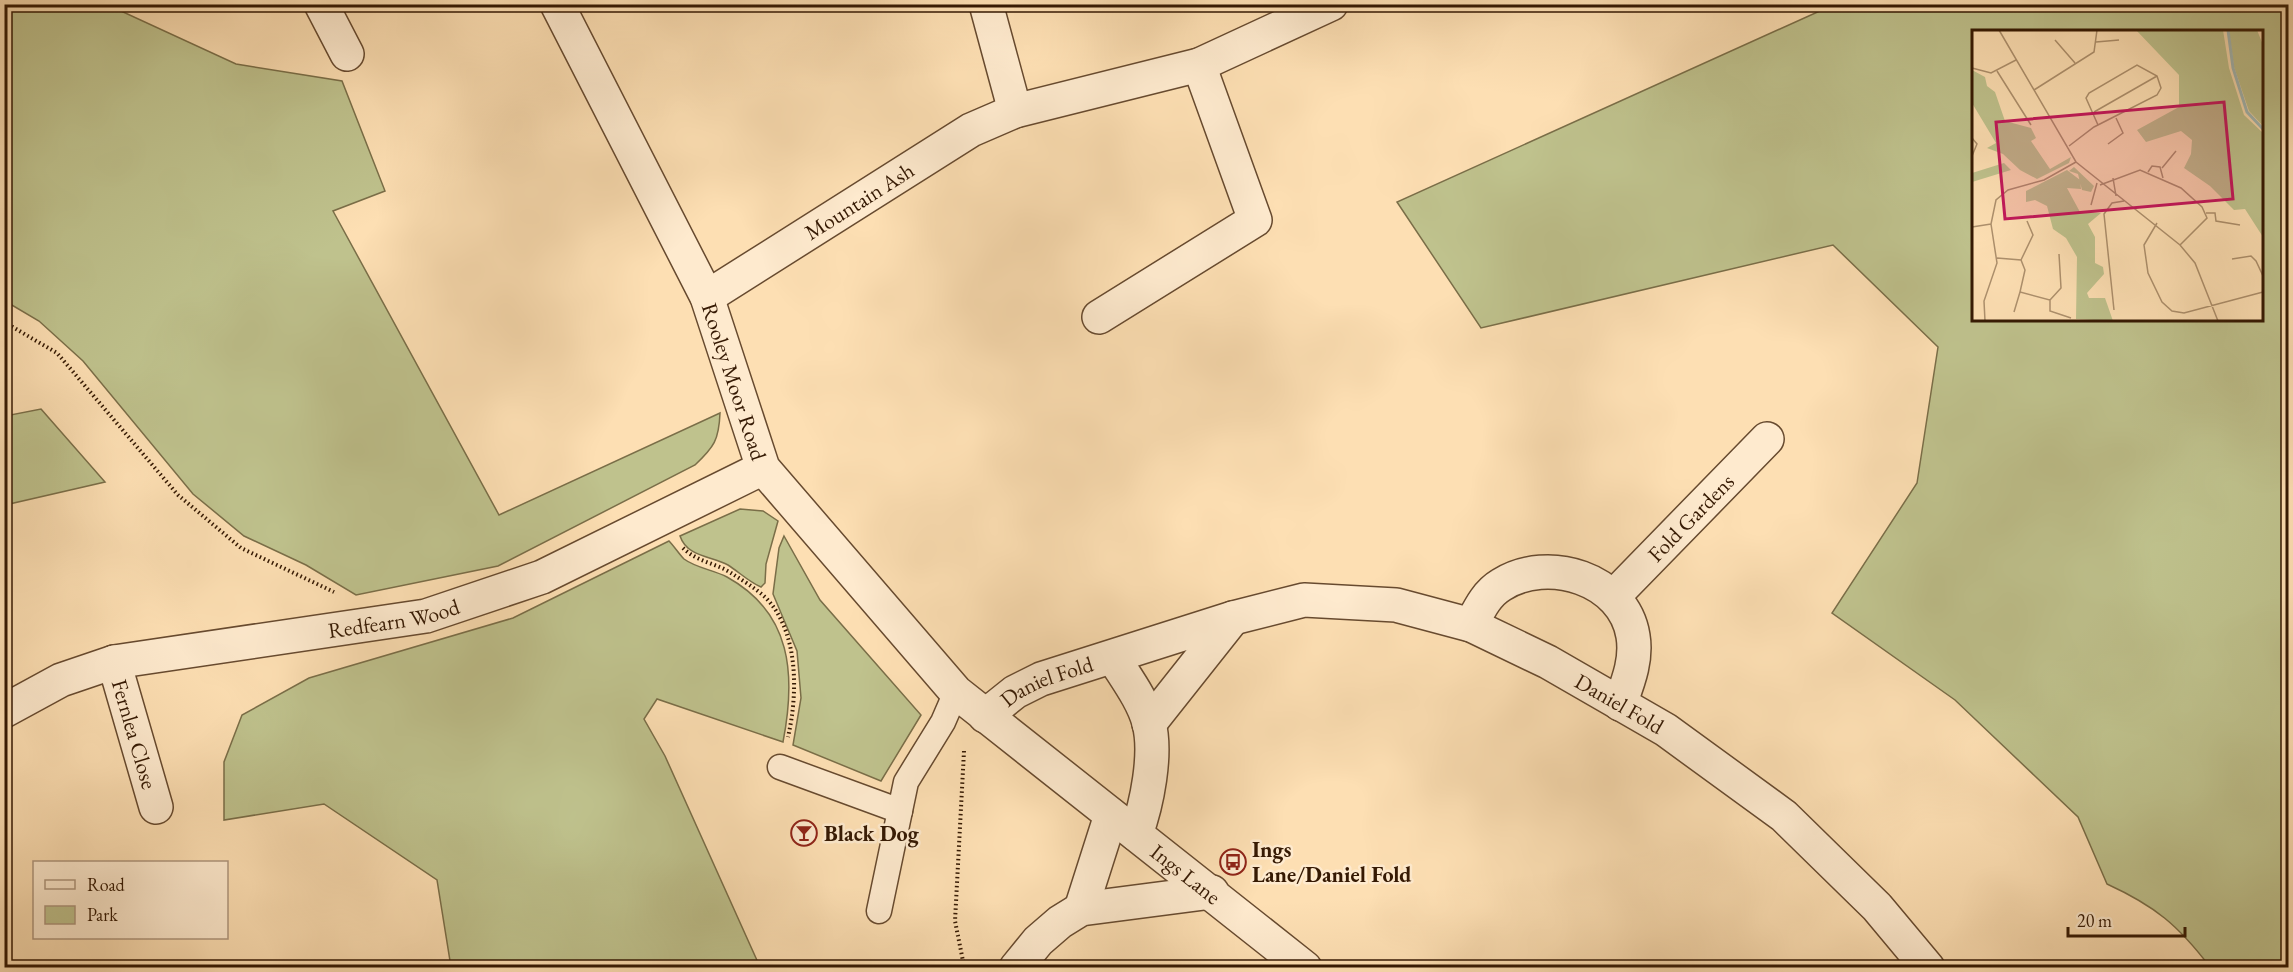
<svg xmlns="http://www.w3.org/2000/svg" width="2293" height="972" viewBox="0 0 2293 972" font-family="'EB Garamond',serif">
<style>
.green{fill:#bfc28d;stroke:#7a6e48;stroke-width:1.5;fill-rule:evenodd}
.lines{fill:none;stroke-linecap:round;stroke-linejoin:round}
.lane-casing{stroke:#674a2f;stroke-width:27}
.street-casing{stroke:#674a2f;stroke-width:36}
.path{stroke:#351903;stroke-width:4;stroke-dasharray:1.5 3;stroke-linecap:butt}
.lane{stroke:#feeace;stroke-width:24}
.street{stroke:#feeace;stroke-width:33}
.labels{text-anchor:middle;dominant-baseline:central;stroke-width:5;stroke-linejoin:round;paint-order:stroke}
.street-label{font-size:22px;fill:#351903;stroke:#feeace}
.poi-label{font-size:22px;font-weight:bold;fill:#351903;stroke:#feeace;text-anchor:start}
.inset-river{fill:none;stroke:#a3bab7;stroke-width:3}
.inset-road{fill:none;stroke:#ad906d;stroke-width:1.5}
.view{fill:#c2185b;fill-opacity:0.15;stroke:#c2185b;stroke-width:3}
.inset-edge{fill:none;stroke:#351903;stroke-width:3}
</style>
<rect width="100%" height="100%" fill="#fddfb3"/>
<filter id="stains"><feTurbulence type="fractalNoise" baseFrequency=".00333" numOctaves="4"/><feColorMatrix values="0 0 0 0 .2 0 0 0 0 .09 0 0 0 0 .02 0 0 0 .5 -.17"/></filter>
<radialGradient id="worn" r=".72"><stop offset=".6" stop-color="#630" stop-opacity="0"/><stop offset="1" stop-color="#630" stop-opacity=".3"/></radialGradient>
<g class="green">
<path d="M5 4 108 5 236 64 342 81 385 191 333 211 499 515 720 413C719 440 714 447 695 465L498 566 356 595 306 565 244 536 193 494 83 361 39 321 5 301Z"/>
<path d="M1833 5H2288V967H2210C2178 925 2155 906 2107 884L2078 817 1955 700 1832 613 1917 483 1938 347 1833 245 1481 328 1397 202ZM1974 32H2262V320H1974Z"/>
<polygon points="41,409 105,482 5,505 5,416"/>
<path d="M740 509 763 511 778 521 766 564 765 583 761 587C749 582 739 572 728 565 711 556 687 557 680 536Z"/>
<polygon points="784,536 820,600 921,715 881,781 793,745 801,698 797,651 773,594 779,548"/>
<path d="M669 541C674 546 679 554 684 559 696 568 714 570 727 577 792 613 796 675 783 742L657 699 644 719 665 756 760 967H451L437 880 324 804 224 820V762L242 715 309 678 513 618Z"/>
</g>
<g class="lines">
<g class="lane-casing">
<g id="lane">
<polyline points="780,767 900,811"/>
<polyline points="879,911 906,782 943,722 956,692"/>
</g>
</g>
<g class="street-casing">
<g id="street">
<polyline points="321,4 347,54"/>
<path id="s1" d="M557 4 707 297 763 468 956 692 1305 968"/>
<polyline points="986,4 1015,111"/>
<path id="s2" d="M707 297 971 130 1015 111 1199 65 1331 4"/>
<polyline points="1099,317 1255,220 1199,65"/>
<path id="s3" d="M1613 597 1767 439"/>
<path d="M1471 625C1479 610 1486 594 1501 585 1548 555 1624 579 1633 636 1637 660 1628 682 1620 704"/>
<path d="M1113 657C1126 678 1143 700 1149 723 1157 754 1147 804 1136 834"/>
<path id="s4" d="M114 662 156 807"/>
<path id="s5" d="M4 711 61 680 114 662 426 616 542 577 763 468"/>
<path id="s6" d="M985 716 1015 692 1041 679 1233 618 1304 600 1396 605 1471 625 1548 662 1666 730 1784 816 1877 907 1928 968"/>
<polyline points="1149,724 1233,618"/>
<polyline points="1081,909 1111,815"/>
<polyline points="1016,968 1038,941 1060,922 1081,909 1212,892"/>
</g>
</g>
<g class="path">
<polyline points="4,322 57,353 178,495 241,548 334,592"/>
<path d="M683 548C697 562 716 563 731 573 742 580 755 588 765 597 799 631 798 694 788 737"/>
<polyline points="964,751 955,921 963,961 974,968"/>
</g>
<use href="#lane" class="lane"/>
<use href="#street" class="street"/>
</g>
<defs>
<g id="bar-ring" transform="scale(1.35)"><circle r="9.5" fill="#feeace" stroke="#8f2418" stroke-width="1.5"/><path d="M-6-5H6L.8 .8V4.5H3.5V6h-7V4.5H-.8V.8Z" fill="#8f2418"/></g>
<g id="bus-ring" transform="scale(1.35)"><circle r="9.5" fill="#feeace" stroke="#8f2418" stroke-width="1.5"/><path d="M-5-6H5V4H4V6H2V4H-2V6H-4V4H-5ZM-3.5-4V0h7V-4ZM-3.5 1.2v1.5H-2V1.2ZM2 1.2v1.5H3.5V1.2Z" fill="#8f2418"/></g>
</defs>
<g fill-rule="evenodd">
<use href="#bar-ring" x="804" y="833"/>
<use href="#bus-ring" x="1233" y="862"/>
</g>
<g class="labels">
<g class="street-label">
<text stroke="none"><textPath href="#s2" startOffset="180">Mountain Ash</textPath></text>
<text stroke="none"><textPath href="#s1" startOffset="418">Rooley Moor Road</textPath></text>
<text stroke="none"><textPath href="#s3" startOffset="111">Fold Gardens</textPath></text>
<text stroke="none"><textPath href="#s5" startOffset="404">Redfearn Wood</textPath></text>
<text stroke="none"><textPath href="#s6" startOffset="72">Daniel Fold</textPath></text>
<text stroke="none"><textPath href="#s6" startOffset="680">Daniel Fold</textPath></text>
<text stroke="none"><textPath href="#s4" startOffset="75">Fernlea Close</textPath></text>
<text stroke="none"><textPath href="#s1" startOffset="1098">Ings Lane</textPath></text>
</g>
<g class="poi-label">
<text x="824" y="833">Black Dog</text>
<text x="1252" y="849">Ings<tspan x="1252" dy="25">Lane/Daniel Fold</tspan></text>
</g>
</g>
<g transform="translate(1972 30)">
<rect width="291" height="291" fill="#fddfb3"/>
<path d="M164 0H251L257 38 272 85 291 103V207L273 179 262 180 238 156 212 138 219 124 220 110 209 101 174 112 165 100 207 77V45ZM257 0H285L291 15V96L277 81 262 37ZM0 40 13 47 15 56 23 62 33 91 59 98 64 108 59 111 78 139 99 127 97 133 65 149 48 140 31 124 15 118 24 113 0 73ZM32 133 39 140 0 152V143ZM102 137 122 156 119 162 110 160 106 144 97 141ZM95 140 108 150 109 159 95 158 108 182 129 183 116 194 123 207V233L131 237 132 244 115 263 117 268H133L141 291 104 289 105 227 94 208 81 199 75 176 63 170 54 172V161Z" fill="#bfc28d"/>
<path class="inset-river" d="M256 0 261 38 275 82 291 99"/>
<path class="inset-road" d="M27 0 104 132 208 215 223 233 246 291M83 10 103 33M124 12 147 10M0 38 19 43 44 30M25 41 59 95M62 60 122 22 125 0M122 82 185 46M0 108 5 114 0 126M136 114 151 103 144 88M97 116 122 97 185 65 189 58 185 46 165 35 117 63 114 68 126 95M190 138 204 121M176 142 180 136 188 137 191 148M141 148 144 166M128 155 168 140 209 158 230 177 235 188 208 215M119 175 125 153M234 183H243L244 191 268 195M185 193 172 215 176 243 190 272 200 281 212 283 291 262M0 197 19 194M25 228 49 230 53 240 48 262 78 270V281L99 288M260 229 279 226 284 231 291 246V262M49 230 61 205 55 191M78 270 89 258 87 224M142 280 132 184 140 173 152 171M42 282 48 262M13 291 12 271 25 233 19 194 24 170 36 160 72 150 104 132"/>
<path class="view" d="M252 72 261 169 33 189 24 92Z"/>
<rect width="291" height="291" class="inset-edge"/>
</g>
<rect width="2293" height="972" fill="none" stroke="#fddfb3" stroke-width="24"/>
<rect x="6" y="6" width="2281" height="960" fill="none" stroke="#351903" stroke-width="3"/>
<rect x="12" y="12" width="2269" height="948" fill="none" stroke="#351903" stroke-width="1.5"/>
<rect x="33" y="861" width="195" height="78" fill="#feeace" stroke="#ae967d" stroke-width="1.5"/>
<rect x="45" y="880" width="30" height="9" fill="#feeace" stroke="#ae967d" stroke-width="1.5"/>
<text x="87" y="891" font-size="18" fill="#351903">Road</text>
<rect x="45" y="906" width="30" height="18" fill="#bfc28d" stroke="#ae967d" stroke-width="1.5"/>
<text x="87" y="921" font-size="18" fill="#351903">Park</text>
<path d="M2068 927v9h117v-9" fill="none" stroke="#351903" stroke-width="3"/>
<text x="2077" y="927" font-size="18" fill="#351903" stroke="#feeace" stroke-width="4.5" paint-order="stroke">20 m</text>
<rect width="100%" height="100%" filter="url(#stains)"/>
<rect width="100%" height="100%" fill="url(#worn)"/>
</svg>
